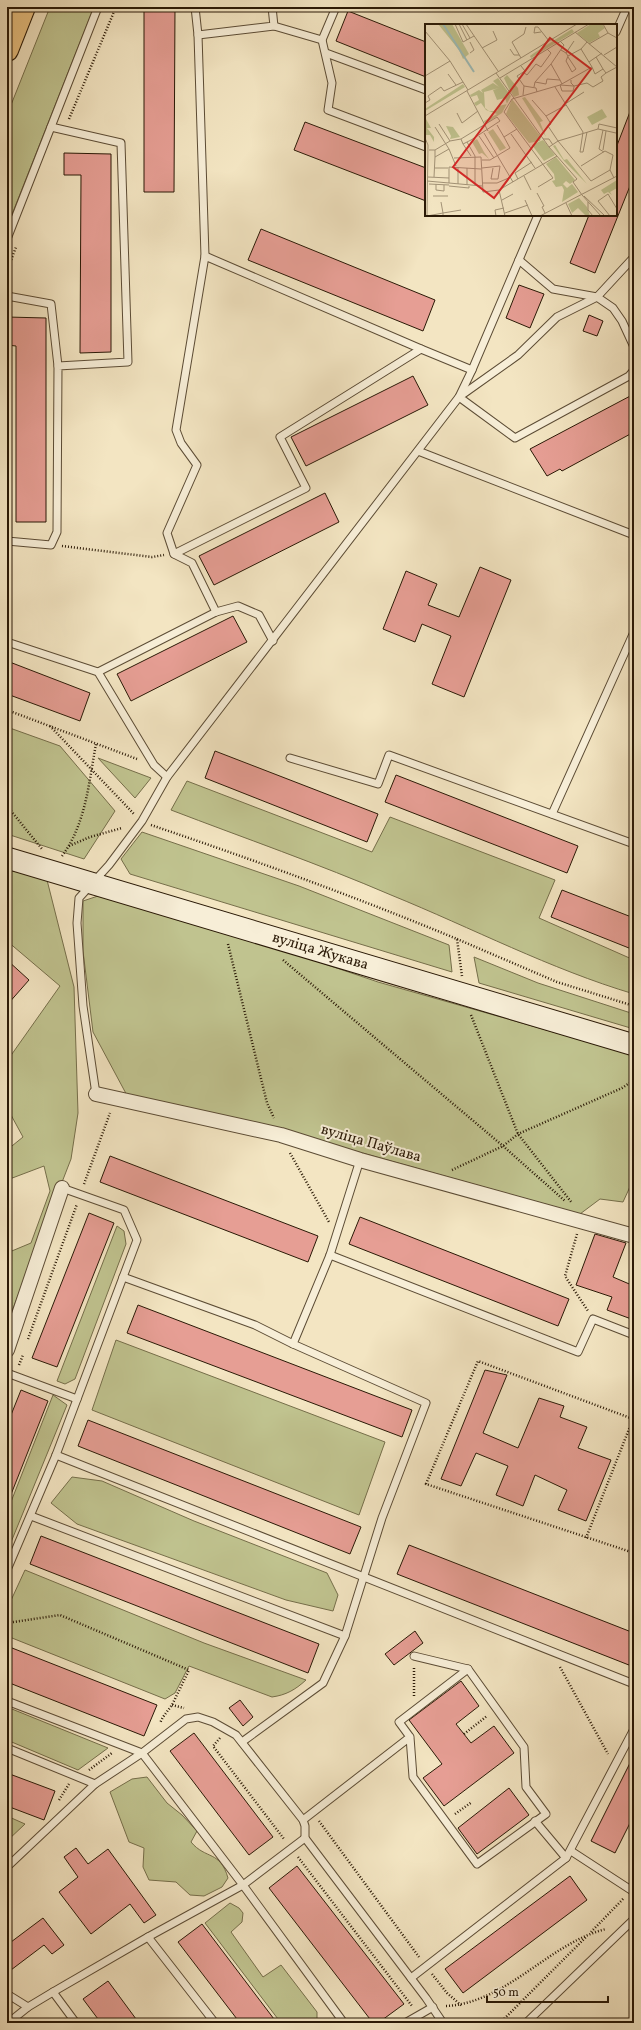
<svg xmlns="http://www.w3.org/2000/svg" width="641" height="2030" viewBox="0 0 641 2030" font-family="Vollkorn,serif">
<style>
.green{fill:#c0c38f;stroke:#756e4a}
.building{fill:#e69e94;stroke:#2a1906}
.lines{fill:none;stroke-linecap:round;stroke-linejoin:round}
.lane-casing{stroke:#5c4c35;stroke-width:9}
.street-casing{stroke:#5c4c35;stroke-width:16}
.secondary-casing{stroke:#2a1906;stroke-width:23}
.primary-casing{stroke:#2a1906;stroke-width:24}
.path{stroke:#2a1906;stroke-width:2.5;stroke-dasharray:1 2;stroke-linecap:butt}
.lane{stroke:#f7eed7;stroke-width:7}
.street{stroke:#f7eed7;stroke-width:14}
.secondary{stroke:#f7eed7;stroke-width:21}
.primary{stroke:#eac281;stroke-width:22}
.labels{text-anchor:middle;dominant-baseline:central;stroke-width:4;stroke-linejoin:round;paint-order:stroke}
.street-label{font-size:15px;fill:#2a1906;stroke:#f7eed7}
.inset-river{fill:none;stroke:#9dbdba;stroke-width:2}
.inset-road{fill:none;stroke:#a39377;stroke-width:1}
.view{fill:#d62828;fill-opacity:0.15;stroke:#d62828;stroke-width:2}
.inset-edge{fill:none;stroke:#2a1906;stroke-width:2}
</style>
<rect width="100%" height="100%" fill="#f3e5c2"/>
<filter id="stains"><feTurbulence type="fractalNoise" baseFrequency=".005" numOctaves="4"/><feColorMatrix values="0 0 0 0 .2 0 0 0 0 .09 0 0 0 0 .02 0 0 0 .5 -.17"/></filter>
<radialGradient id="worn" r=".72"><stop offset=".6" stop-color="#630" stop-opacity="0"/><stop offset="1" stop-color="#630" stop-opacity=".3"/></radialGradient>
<g class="green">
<polygon points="50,7 94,7 7,227 7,115"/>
<polygon points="7,727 60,746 115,811 84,859 7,834"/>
<polygon points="98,758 151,778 135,798"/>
<path d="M187 781 372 852 390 817 555 880 539 918 634 960V994C550 969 472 928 391 895 319 864 244 838 171 810Z"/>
<polygon points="142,832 299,886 449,945 452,972 130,874 121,859"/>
<polygon points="7,869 47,880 74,987 78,1113 71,1159 7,1324 7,1253 31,1243 50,1191 44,1166 7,1180 7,1150 23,1137 11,1115 7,1091 7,1061 60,986 7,941"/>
<polygon points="98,896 251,939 378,982 634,1055 634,1178 623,1202 600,1199 580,1214 355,1151 130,1101 93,1032 83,951 83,901"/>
<polygon points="474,957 538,983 634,1014 634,1029 479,983"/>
<polygon points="117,1226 124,1231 126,1244 75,1379 65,1384 57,1381"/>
<polygon points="116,1340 385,1442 359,1515 92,1410"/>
<polygon points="53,1395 67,1405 7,1552 7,1512"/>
<polygon points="72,1477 102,1481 194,1521 327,1573 338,1595 333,1611 286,1600 77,1524 51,1503"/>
<path d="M25 1570 204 1643 306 1680C295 1690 286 1695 272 1697L189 1666 175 1693 165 1699 7 1636V1609Z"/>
<polygon points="7,1707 108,1748 78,1770 7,1740"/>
<path d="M147 1777 167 1803 182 1815 197 1831 191 1842C206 1860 220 1850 228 1878L222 1887 204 1896 190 1895 176 1882 149 1880 143 1867 144 1848 129 1842 110 1792 132 1779Z"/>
<polygon points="7,1816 25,1824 7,1841"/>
<polygon points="230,1903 239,1908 243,1913 242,1922 231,1932 263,1977 281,1965 317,2012 317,2023 281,2023 205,1923"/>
</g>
<g class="building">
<polygon points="144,7 175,7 174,192 144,192"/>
<polygon points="348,11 426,42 426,77 336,41"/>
<polygon points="633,104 634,176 595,273 570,263 589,215 616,215 616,148"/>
<polygon points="305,122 426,168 426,201 294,150"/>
<polygon points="64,153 111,154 111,352 80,353 81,175 64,175"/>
<polygon points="261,229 435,300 423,331 248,260"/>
<polygon points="519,285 544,294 530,328 506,318"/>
<polygon points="589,315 603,321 597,336 583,331"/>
<polygon points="7,317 46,318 46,522 16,522 16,346 7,345"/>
<polygon points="413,376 428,405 306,466 291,437"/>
<polygon points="634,394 634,432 562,471 560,469 547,476 530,449"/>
<polygon points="325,493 339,522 214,585 199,556"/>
<polygon points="480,567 511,580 464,697 432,684 451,636 422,624 415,642 383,629 406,571 437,584 428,605 459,617"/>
<polygon points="233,616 247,642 131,701 117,674"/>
<polygon points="7,661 90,693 80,721 7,694"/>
<polygon points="215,751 378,814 367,842 205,778"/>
<polygon points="396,775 578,846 567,873 385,802"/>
<polygon points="562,890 634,918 634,950 551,917"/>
<polygon points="7,960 29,980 7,1005"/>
<polygon points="110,1156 318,1236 308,1262 100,1182"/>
<polygon points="89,1213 114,1223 57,1367 32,1358"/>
<polygon points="360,1217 569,1299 558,1326 349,1244"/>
<polygon points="595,1234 626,1243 613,1277 634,1286 634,1320 607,1310 612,1297 576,1285"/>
<polygon points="138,1305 412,1410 402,1437 127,1333"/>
<polygon points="485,1370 507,1375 483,1433 518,1448 539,1398 564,1406 560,1417 587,1427 578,1448 611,1460 586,1521 558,1510 567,1490 535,1475 523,1506 496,1495 508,1466 476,1453 461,1486 441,1479"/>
<polygon points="21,1390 48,1401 8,1502 7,1425"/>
<polygon points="88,1420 361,1527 350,1554 78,1446"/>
<polygon points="41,1536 319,1644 308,1673 30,1564"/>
<polygon points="409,1545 634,1633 634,1667 397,1574"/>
<polygon points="415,1631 423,1643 394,1665 385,1654"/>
<polygon points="7,1646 157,1705 144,1736 7,1682"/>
<polygon points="461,1681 479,1706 456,1724 471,1743 494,1726 514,1753 444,1806 423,1778 442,1764 409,1720"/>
<polygon points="240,1700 253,1717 243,1726 229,1708"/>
<polygon points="194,1733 273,1837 249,1855 170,1751"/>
<polygon points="634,1755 634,1815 615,1853 591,1841"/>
<polygon points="7,1773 55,1791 44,1820 7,1806"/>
<polygon points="509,1788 529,1815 477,1854 458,1828"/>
<polygon points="76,1848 88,1864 108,1849 156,1915 144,1923 130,1904 91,1934 59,1892 78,1877 64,1857"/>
<polygon points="297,1866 404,2004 378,2023 373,2023 269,1888"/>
<polygon points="570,1876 587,1900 463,1993 445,1969"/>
<polygon points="43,1918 64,1945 52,1954 44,1945 7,1973 7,1945"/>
<polygon points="202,1924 277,2023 240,2023 178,1942"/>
<polygon points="108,1981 139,2023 101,2023 83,1999"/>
</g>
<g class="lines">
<g class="lane-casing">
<g id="lane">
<polyline points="195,7 198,35 205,256"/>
<polyline points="274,26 322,40 336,7"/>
<polyline points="616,32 627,7"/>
<polyline points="198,35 274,26 272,7"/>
<polyline points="322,40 332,83 328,110 426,147"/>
<polyline points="326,53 426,90"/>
<polyline points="7,239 98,7"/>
<polyline points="634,257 597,297 557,317 518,355 459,397 515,438 629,376 634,370"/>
<polyline points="519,260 553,289 597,297 613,308 622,321 634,347"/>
<polyline points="7,296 51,304 58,366"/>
<polyline points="418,451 634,535"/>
<polyline points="7,541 51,545 57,532 58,366 128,362 121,143 51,127"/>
<polyline points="174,554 167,533 197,465 181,443 176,430 205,256 421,349"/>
<polyline points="216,612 192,563 174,554 306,488 280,437 421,349 472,370"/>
<polyline points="7,642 98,672 154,765 167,777"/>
<polyline points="98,672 216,612 238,606 259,615 273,641"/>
<polyline points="290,758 378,784 389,755 634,844"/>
<polyline points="552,814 634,632"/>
<polyline points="96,1094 83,1006 77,923 79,898 109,865 142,821 167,777 459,397 472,370 538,215"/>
<polyline points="330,1255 578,1352 593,1319 634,1335"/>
<polyline points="123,1277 255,1325 293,1344"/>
<polyline points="7,1373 77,1399"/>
<polyline points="56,1455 634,1684"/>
<polyline points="31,1516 345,1636"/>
<polyline points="7,1570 56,1455 137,1240 124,1210 62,1188"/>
<polyline points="414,1656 468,1669"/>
<polyline points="7,1701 142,1753 243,1885 344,2023"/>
<polyline points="242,1742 323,1683 345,1636 382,1518 426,1403 293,1344 330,1255 360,1160"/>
<polyline points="7,1748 95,1784"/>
<polyline points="303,1820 410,1737 399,1722 468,1669 524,1747 526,1787 546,1814 477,1864 413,1777 410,1737"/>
<polyline points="535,1821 566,1858"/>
<polyline points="571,1851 634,1892"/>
<polyline points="7,1867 95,1784 142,1753 186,1719 198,1717 213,1722 236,1735 303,1820 305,1826 305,1838 426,1998 443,2023"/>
<polyline points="148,1937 215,2023"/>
<polyline points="411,1978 566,1858 634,1729"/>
<polyline points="53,1992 76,2023"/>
<polyline points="7,1994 28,2007"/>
<polyline points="8,2023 28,2007 53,1992 148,1937 243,1885 305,1838"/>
<polyline points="405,2023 433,2007"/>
<polyline points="526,2023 634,1919"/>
</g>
</g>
<g class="street-casing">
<g id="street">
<polyline points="96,1094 281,1135 360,1160 634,1236"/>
<polyline points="7,1350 62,1188"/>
</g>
</g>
<g class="secondary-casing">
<g id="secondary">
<path id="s1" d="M7 858 634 1045"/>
</g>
</g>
<g class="primary-casing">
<polyline id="primary" points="7,50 24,7"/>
</g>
<g class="path">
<polyline points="69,119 116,7"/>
<polyline points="7,271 16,247"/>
<polyline points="62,546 152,557 164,555"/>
<polyline points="7,710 137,759"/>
<polyline points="50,726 134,814"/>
<polyline points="7,806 42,849"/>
<path d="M151 825C254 860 356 897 457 939L462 976"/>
<polyline points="69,846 90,837 122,828"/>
<path d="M62 856C86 824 89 781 96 744"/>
<polyline points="457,939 557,982 634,1006"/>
<polyline points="228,944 267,1103 274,1118"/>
<polyline points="283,960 503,1146 565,1201"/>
<polyline points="471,1015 518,1134 572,1203"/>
<polyline points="290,1153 329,1222"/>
<polyline points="452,1170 503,1146 518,1134 622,1088 634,1080"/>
<polyline points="84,1184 110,1113"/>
<polyline points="577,1234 565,1276 588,1311"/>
<polyline points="28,1339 77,1204"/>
<polyline points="19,1365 23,1355"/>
<polyline points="7,1395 11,1387"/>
<polyline points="586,1538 633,1419 478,1361 426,1484 634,1553"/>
<polyline points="7,1623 60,1615 189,1670 172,1705 163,1717 160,1723"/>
<polyline points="560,1667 608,1754"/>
<polyline points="414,1696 414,1667"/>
<polyline points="172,1705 184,1708"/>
<polyline points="464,1734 487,1716"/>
<polyline points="220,1738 213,1746 284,1839"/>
<polyline points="89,1770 112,1753"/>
<polyline points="59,1800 69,1784"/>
<polyline points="455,1814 472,1802"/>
<polyline points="319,1821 419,1957"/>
<polyline points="298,1857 412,2006"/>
<polyline points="591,1932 624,1898"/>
<polyline points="432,1974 447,1993 462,2006"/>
<path d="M446 2006C507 2003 549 1943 606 1929"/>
<polyline points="500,2023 586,1937"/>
</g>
<use href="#lane" class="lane"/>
<use href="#street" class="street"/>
<use href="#secondary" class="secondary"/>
<use href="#primary" class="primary"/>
</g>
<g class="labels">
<g class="street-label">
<text stroke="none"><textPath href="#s1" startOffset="327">вуліца Жукава</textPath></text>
<text transform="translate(371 1144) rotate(16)">вуліца Паўлава</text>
</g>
</g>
<g transform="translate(425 24)">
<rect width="192" height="192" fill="#f3e5c2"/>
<path d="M13 0H27L44 30 38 35 34 26ZM166 0H177L180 4 173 9 175 13 164 19 152 9ZM147 5 149 8 106 34 105 32 109 29ZM82 51 93 64 94 71 89 73 84 65 79 54ZM73 54 86 72 77 89 60 100 59 97 72 90 61 86 56 79 51 82 49 79 54 76 52 71 46 73 45 71 54 66 58 69 56 66 68 59 74 63 68 57ZM74 64 68 66 72 76 80 74 82 80 74 82 72 87H64L60 84 59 68ZM38 60 40 63 0 87V85ZM100 73 118 97 115 98 121 113 97 74ZM87 75 116 113 115 117 104 119 81 90ZM177 85 182 93 167 101 162 93ZM1 95 6 104H2L9 113V118L5 111H0ZM21 102 28 103 35 113 25 115 26 112ZM68 105 81 124 75 127 63 108ZM52 115 59 128 64 135 57 129 54 130 47 118ZM118 116 130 131 119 137 107 121ZM130 121 139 136 142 135 162 160 139 137 128 122ZM131 133 150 156 145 160 141 157 138 160 142 164 147 160 153 168 137 178 139 166 137 162 131 163 127 157 130 156 129 150 121 140ZM192 156V164L185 168 187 171 183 168 179 170 176 166ZM154 174 162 183 165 192H161L153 184 147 189 143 180Z" fill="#c0c38f" fill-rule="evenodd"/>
<path class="inset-river" d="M18 0 49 48"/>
<path class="inset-road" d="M30 0 38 18 49 12M34 0 42 16M37 0 45 14M41 0 73 47M178 0 183 9 192 14M0 7 25 37 43 66M116 8 109 9 110 3H113L124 17M150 8 192 43M45 18 49 26 45 29M164 20 183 9M57 24 72 16 68 7M85 25 89 31H94M136 26 141 29 149 17M141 29 143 32 156 25M179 31 192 23M143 33 151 45 147 48 141 37 143 32M171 33 178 45M96 34 87 18 99 10 101 3M164 38 177 29M126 40 139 21 135 17M96 42 100 47 92 52 99 62 98 71M167 43 170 50 178 45 181 49 192 43M98 48 102 51 111 40 116 43 126 29 122 25M71 49 124 123 152 155 148 158 157 171 176 192M23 50 31 61M0 52 25 37M75 54 164 0M146 56V59L149 62V63L148 67H137L135 61 149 62 162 59 168 63 178 57 176 53 181 49M110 58 126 40 135 56M99 62 111 64 112 68M109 63 110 58 121 60 122 55 135 56 137 60M130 63 158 108 155 128H158L162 108M42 67 63 107M107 76 121 92 126 100 123 102 133 117 173 105 191 109M0 79 5 76 3 72 16 63 19 67 38 58M140 80 159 68M32 89 37 99 53 87M0 92 152 0M121 92 141 81M14 100 25 117M72 101 79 113M173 105 174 100 192 104M178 106 174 125 179 128M59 109 88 158M86 110 110 144M54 112 69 134M0 114 3 121 2 192M118 115H124L128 121M42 118 50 132V161M38 120 46 132M124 123 133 117 166 157 185 146 189 154M24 125 31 142M4 126H10L25 117 36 115 72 93 75 97 46 116 38 120 36 115M10 126V133L24 125 10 103M178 126 181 107M29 134 56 133 58 168 74 166 132 132M57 136H65L85 124 79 113 92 105M156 142 180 127 188 131 185 146M10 144H23M42 144V161M57 144 75 142 73 155H66L68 144M99 152 106 166M3 153 24 154M9 153 10 133M93 155 90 149 107 138M2 157 57 162M24 159V143L56 145M57 159H72L86 153M4 160 24 161M11 160V166L19 167V161M33 160V143M24 162 44 164V162M113 163 128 154 79 88 87 75 135 61 167 43 156 25 162 18M74 166 80 192M112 169 119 182 117 183 120 189M8 172H23M159 172 180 192M77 176 88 170M100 176 107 192M16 178 18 189 36 186M163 178V186L168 192M141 179 147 192M80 189 103 181M2 192 18 189V192M71 192 70 186 79 184M115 192 192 152M185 192 173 177 183 170 192 185"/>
<path class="view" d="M125 14 166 45 69 174 28 143Z"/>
<rect width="192" height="192" class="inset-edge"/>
</g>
<rect width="641" height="2030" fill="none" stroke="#f3e5c2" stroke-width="24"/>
<rect x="8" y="8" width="625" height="2014" fill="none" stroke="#2a1906" stroke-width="2"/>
<rect x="12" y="12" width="617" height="2006" fill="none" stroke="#2a1906"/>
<path d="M487 1996v6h121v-6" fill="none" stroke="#2a1906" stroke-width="2"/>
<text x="493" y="1996" font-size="12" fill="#2a1906" stroke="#f7eed7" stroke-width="3" paint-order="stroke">50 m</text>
<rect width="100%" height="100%" filter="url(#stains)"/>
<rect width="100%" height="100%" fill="url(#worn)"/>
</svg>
